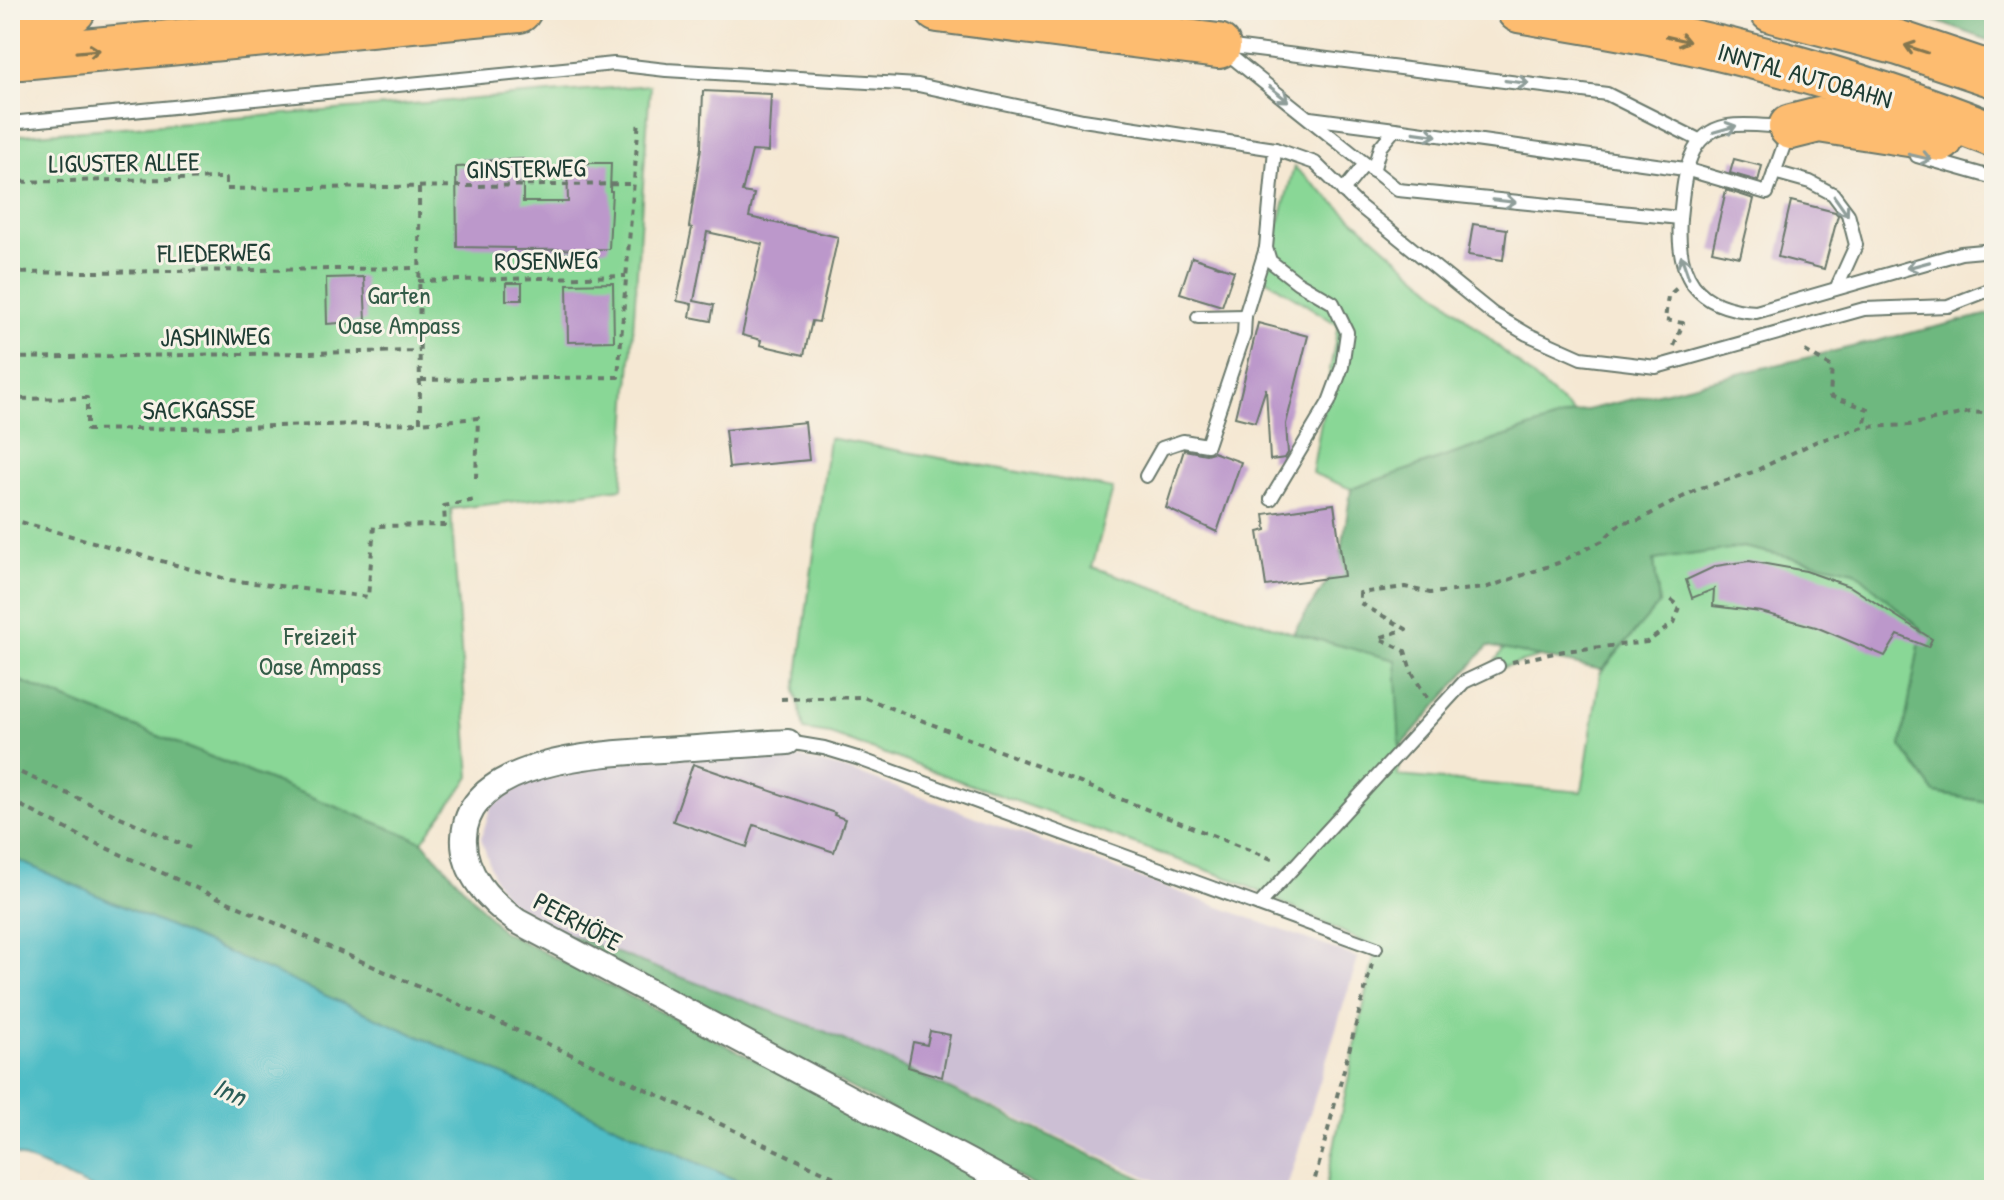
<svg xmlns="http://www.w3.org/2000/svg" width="2004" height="1200" font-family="'Patrick Hand',sans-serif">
	<rect width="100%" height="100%" fill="#f7f3e8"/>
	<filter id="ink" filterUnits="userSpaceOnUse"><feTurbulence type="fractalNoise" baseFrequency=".0125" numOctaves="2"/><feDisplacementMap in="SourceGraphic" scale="16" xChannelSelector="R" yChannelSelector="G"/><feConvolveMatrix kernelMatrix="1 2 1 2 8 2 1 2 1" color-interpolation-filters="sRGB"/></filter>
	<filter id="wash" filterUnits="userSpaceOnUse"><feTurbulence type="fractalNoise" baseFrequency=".006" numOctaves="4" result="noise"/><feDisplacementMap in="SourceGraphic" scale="32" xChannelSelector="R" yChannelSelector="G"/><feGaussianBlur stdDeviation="1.8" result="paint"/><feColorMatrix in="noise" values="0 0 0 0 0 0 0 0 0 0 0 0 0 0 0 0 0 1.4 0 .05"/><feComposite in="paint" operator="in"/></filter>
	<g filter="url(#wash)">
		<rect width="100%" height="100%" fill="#f5e8d3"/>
		<path fill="#ccbfd4" d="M 766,749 L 854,772 L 1358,958 L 1286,1190 L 1176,1190 L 826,1032 L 551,927 L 507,900 L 494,878 L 481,838 L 491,807 L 523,785 L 631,758 Z"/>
		<g fill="#89d796" stroke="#548a65" stroke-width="2">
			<path d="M 650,85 L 622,488 L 451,509 L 470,777 L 422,841 L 10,677 L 10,136 Z"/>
			<path d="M 1294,167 L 1574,413 L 1351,489 L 1312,473 L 1338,325 L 1264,278 Z"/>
			<path d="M 829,438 L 1113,489 L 1092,567 L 1293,633 L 1396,660 L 1400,748 L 1398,776 L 1582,792 L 1600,674 L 1637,629 L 1487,672 L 1542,597 L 1605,531 L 1819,528 L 1649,555 L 1659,604 L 1654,560 L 1743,547 L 1856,571 L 1922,630 L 1901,746 L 1935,793 L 1994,803 L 1994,1190 L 1325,1190 L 1376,948 L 1237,881 L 830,734 L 804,730 L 796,691 Z"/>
		</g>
		<g fill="#6eb87f" stroke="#467a5a" stroke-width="2">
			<path d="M 1904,10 L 1994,10 L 1994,42 Z"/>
			<path d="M 1994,313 L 1994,803 L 1935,793 L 1901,746 L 1922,630 L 1855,571 L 1743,547 L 1654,560 L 1659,604 L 1602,670 L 1488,646 L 1400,748 L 1395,660 L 1293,633 L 1340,562 L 1351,489 L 1574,413 Z"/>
			<path d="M 10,677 L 422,841 L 502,931 L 842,1104 L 997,1190 L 758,1190 L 404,1030 L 10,857 Z"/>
			<path d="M 551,928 L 826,1032 L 1167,1190 L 1042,1190 Z"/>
		</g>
		<path fill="#4fbdc6" stroke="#377d7d" stroke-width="2" d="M 10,857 L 404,1030 L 758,1190 L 97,1190 L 10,1152 Z"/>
		<g id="blocks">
			<g fill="#bc98cb">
				<path d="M 703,91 L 771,94 L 768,152 L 752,151 L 742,192 L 754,194 L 749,217 L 838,237 L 819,322 L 812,321 L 804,355 L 760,345 L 761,340 L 742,335 L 762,244 L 707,232 L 694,301 L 714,305 L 711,321 L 690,317 L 692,304 L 677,301 L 692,228 L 689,227 L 701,148 Z"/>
				<path d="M 523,159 L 523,202 L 568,202 L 567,163 L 611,163 L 610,191 L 612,191 L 609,249 L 514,250 L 514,248 L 457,247 L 456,167 L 482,166 L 482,161 Z"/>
				<path d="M 1734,159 L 1762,166 L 1758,181 L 1730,173 Z"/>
				<path d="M 1726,190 L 1754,199 L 1740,257 L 1712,251 Z"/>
				<path d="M 1791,201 L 1835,212 L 1838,215 L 1824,269 L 1778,257 Z"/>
				<path d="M 1473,224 L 1507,229 L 1503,260 L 1468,255 Z"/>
				<path d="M 1192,257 L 1234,271 L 1222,306 L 1180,293 Z"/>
				<path d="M 364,277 L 366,321 L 327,324 L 326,278 Z"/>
				<rect x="506" y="283" width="16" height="17"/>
				<path d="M 613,283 L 614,341 L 568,342 L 567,284 Z"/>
				<path d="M 1258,323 L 1308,336 L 1286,424 L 1288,453 L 1285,458 L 1270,460 L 1266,388 L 1255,422 L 1235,417 Z"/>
				<path d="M 805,422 L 809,460 L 729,468 L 725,430 Z"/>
				<path d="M 1184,450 L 1206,454 L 1213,452 L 1241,462 L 1217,532 L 1166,508 Z"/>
				<path d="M 1334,504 L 1344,576 L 1266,586 L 1258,532 L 1266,530 L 1264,514 Z"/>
				<path d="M 1749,561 L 1806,571 L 1851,587 L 1932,639 L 1928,647 L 1898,635 L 1885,656 L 1816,627 L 1761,612 L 1713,606 L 1714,589 L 1692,598 L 1686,580 L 1716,566 Z"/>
				<path d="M 693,764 L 835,813 L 834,815 L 845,819 L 834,852 L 754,825 L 747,847 L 673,821 Z"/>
				<path d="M 930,1031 L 950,1035 L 942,1077 L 908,1067 L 913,1042 L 927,1045 Z"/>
			</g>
		</g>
	</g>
	<g filter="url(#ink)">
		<use href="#blocks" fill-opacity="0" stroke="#6a796c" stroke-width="2"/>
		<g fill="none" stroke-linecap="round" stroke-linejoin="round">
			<defs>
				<g id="lane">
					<path d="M 1966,10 L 1994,14"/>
					<path d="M 1225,46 L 1607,94 L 1699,140"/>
					<path d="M 1223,50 L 1398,190 L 1680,218 C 1684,184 1684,134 1727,126 C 1745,123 1765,126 1783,127"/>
					<path d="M 1310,118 L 1395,129"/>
					<path d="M 10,123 L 614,64 L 666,70 L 918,85 L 1083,120 L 1275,149 L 1315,163 L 1357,204 L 1493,314 L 1527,334 L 1581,358 L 1656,367 L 1864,309 L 1948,306 L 1994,288"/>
					<path d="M 1917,156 L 1994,178"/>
					<path d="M 1373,171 L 1380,147 L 1395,129 L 1685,169 L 1767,193 L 1788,134"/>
					<path d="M 1774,172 L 1810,182 L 1833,194 L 1848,214 L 1856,245 L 1837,287"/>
					<path d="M 1343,191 L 1365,164"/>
					<path d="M 1680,218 C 1676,276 1695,308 1756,312 L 1961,253 L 1994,250"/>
					<path d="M 1198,317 L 1245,316"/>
					<path d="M 1146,476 L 1162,448 L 1183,441 L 1207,445 L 1244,335 L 1245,316 L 1266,248"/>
					<path d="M 1271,499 L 1329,402 L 1342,367 L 1347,332 L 1333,303 L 1297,282 L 1270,261 L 1266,248 L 1275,149"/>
					<path d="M 788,742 L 824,748 L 857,758 L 1376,948"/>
					<path d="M 1259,905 L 1464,682 L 1498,666"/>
				</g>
				<path id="street" d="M 788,742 C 751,744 714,747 678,749 C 619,753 468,754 464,837 C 462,873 490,902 517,921 L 1022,1190"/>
				<g id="highway">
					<path d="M 938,10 L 1218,46"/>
					<path d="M 1519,10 C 1570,19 1623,27 1674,38 C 1782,61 1891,94 1994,135"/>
					<path d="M 1772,10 L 1899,43 L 1994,75"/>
					<path d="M 10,16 L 73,10"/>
					<path d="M 10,58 L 519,10"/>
					<path d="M 1791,127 L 1819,120 L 1941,139"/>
				</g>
			</defs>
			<use href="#lane" stroke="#6a796c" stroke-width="16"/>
			<use href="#street" stroke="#6a796c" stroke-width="28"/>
			<use href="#highway" stroke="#6a796c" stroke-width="48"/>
			<g stroke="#6a796c" stroke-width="4" stroke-dasharray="6 6" stroke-linecap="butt">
				<path d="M 10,182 L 226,178 L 226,189 L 633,184"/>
				<path d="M 419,188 L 420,423 L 478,418 L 476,478"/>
				<path d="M 10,273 L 418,268"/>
				<path d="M 418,281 L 626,276"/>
				<path d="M 1674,346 L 1683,323 L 1665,320 L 1668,296 L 1677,288"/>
				<path d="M 1805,351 L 1832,367 L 1830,396 L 1868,409 L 1864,427"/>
				<path d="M 10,358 L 420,351"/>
				<path d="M 421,380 L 618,377 L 639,119"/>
				<path d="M 10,399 L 87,398 L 87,430 L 420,423"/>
				<path d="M 10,519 L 230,580 L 368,597 L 374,526 L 445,525 L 444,506 L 475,500"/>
				<path d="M 1512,662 L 1564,651 L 1647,642 L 1674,623 L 1680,607 L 1667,596"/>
				<path d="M 1427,698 L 1411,671 L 1405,651 L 1379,638 L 1406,629 L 1360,603 L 1360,593 L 1405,587 L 1430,593 L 1485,588 L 1558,563 L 1602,541 L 1622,522 L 1639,520 L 1698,489 L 1753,472 L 1815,442 L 1864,427 L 1909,425 L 1970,412 L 1994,414"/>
				<path d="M 781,699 L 863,697 L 1277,861"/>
				<path d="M 10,768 L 190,848"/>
				<path d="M 10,800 L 86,839 L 568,1053 L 862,1190"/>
				<path d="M 1312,1190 L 1372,964"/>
			</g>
			<use href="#lane" stroke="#fff" stroke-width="12"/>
			<use href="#street" stroke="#fff" stroke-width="24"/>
			<use href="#highway" stroke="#fdbc70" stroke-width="44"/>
		</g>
		<defs><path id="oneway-shaft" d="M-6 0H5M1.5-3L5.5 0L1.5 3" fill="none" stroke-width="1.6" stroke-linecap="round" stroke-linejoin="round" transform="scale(2)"/></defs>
		<g stroke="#83764f">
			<use href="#oneway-shaft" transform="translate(1678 39) rotate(13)"/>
			<use href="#oneway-shaft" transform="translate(1916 49) rotate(-162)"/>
			<use href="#oneway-shaft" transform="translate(88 51) rotate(-5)"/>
		</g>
		<g stroke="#8f9e9a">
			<use href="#oneway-shaft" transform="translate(1517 82) rotate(7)"/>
			<use href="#oneway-shaft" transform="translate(1279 94) rotate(39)"/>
			<use href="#oneway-shaft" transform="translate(1725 129) rotate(-16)"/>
			<use href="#oneway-shaft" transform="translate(1425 134) rotate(8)"/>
			<use href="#oneway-shaft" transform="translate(1920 157) rotate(13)"/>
			<use href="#oneway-shaft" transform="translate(1504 201) rotate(6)"/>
			<use href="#oneway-shaft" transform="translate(1841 206) rotate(55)"/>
			<use href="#oneway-shaft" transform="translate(1918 265) rotate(165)"/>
			<use href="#oneway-shaft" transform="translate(1685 267) rotate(-109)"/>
		</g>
	</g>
	<g text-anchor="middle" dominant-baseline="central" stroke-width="6" stroke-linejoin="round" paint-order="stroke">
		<g font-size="26" fill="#1f3d34" stroke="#f7f3e8">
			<text transform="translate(1805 75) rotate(16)">INNTAL AUTOBAHN</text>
			<text transform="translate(124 162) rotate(-1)">LIGUSTER ALLEE</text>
			<text transform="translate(526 168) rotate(-1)">GINSTERWEG</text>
			<text transform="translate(214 252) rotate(-1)">FLIEDERWEG</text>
			<text transform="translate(546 260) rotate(-1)">ROSENWEG</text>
			<text transform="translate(215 336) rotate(-1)">JASMINWEG</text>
			<text transform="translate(199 409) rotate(-1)">SACKGASSE</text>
			<text transform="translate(578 921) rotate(28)">PEERHÖFE</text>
		</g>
		<g font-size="26" fill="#345c48" stroke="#f7f3e8">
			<text x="399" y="294">Garten<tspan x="399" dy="30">Oase Ampass</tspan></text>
			<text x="320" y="635">Freizeit<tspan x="320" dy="30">Oase Ampass</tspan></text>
		</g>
		<g font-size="28" font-style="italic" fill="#2b5d58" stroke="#f7f3e8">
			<text transform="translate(230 1091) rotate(24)">Inn</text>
		</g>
	</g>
	<rect width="2004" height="1200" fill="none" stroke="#f7f3e8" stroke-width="40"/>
</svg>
